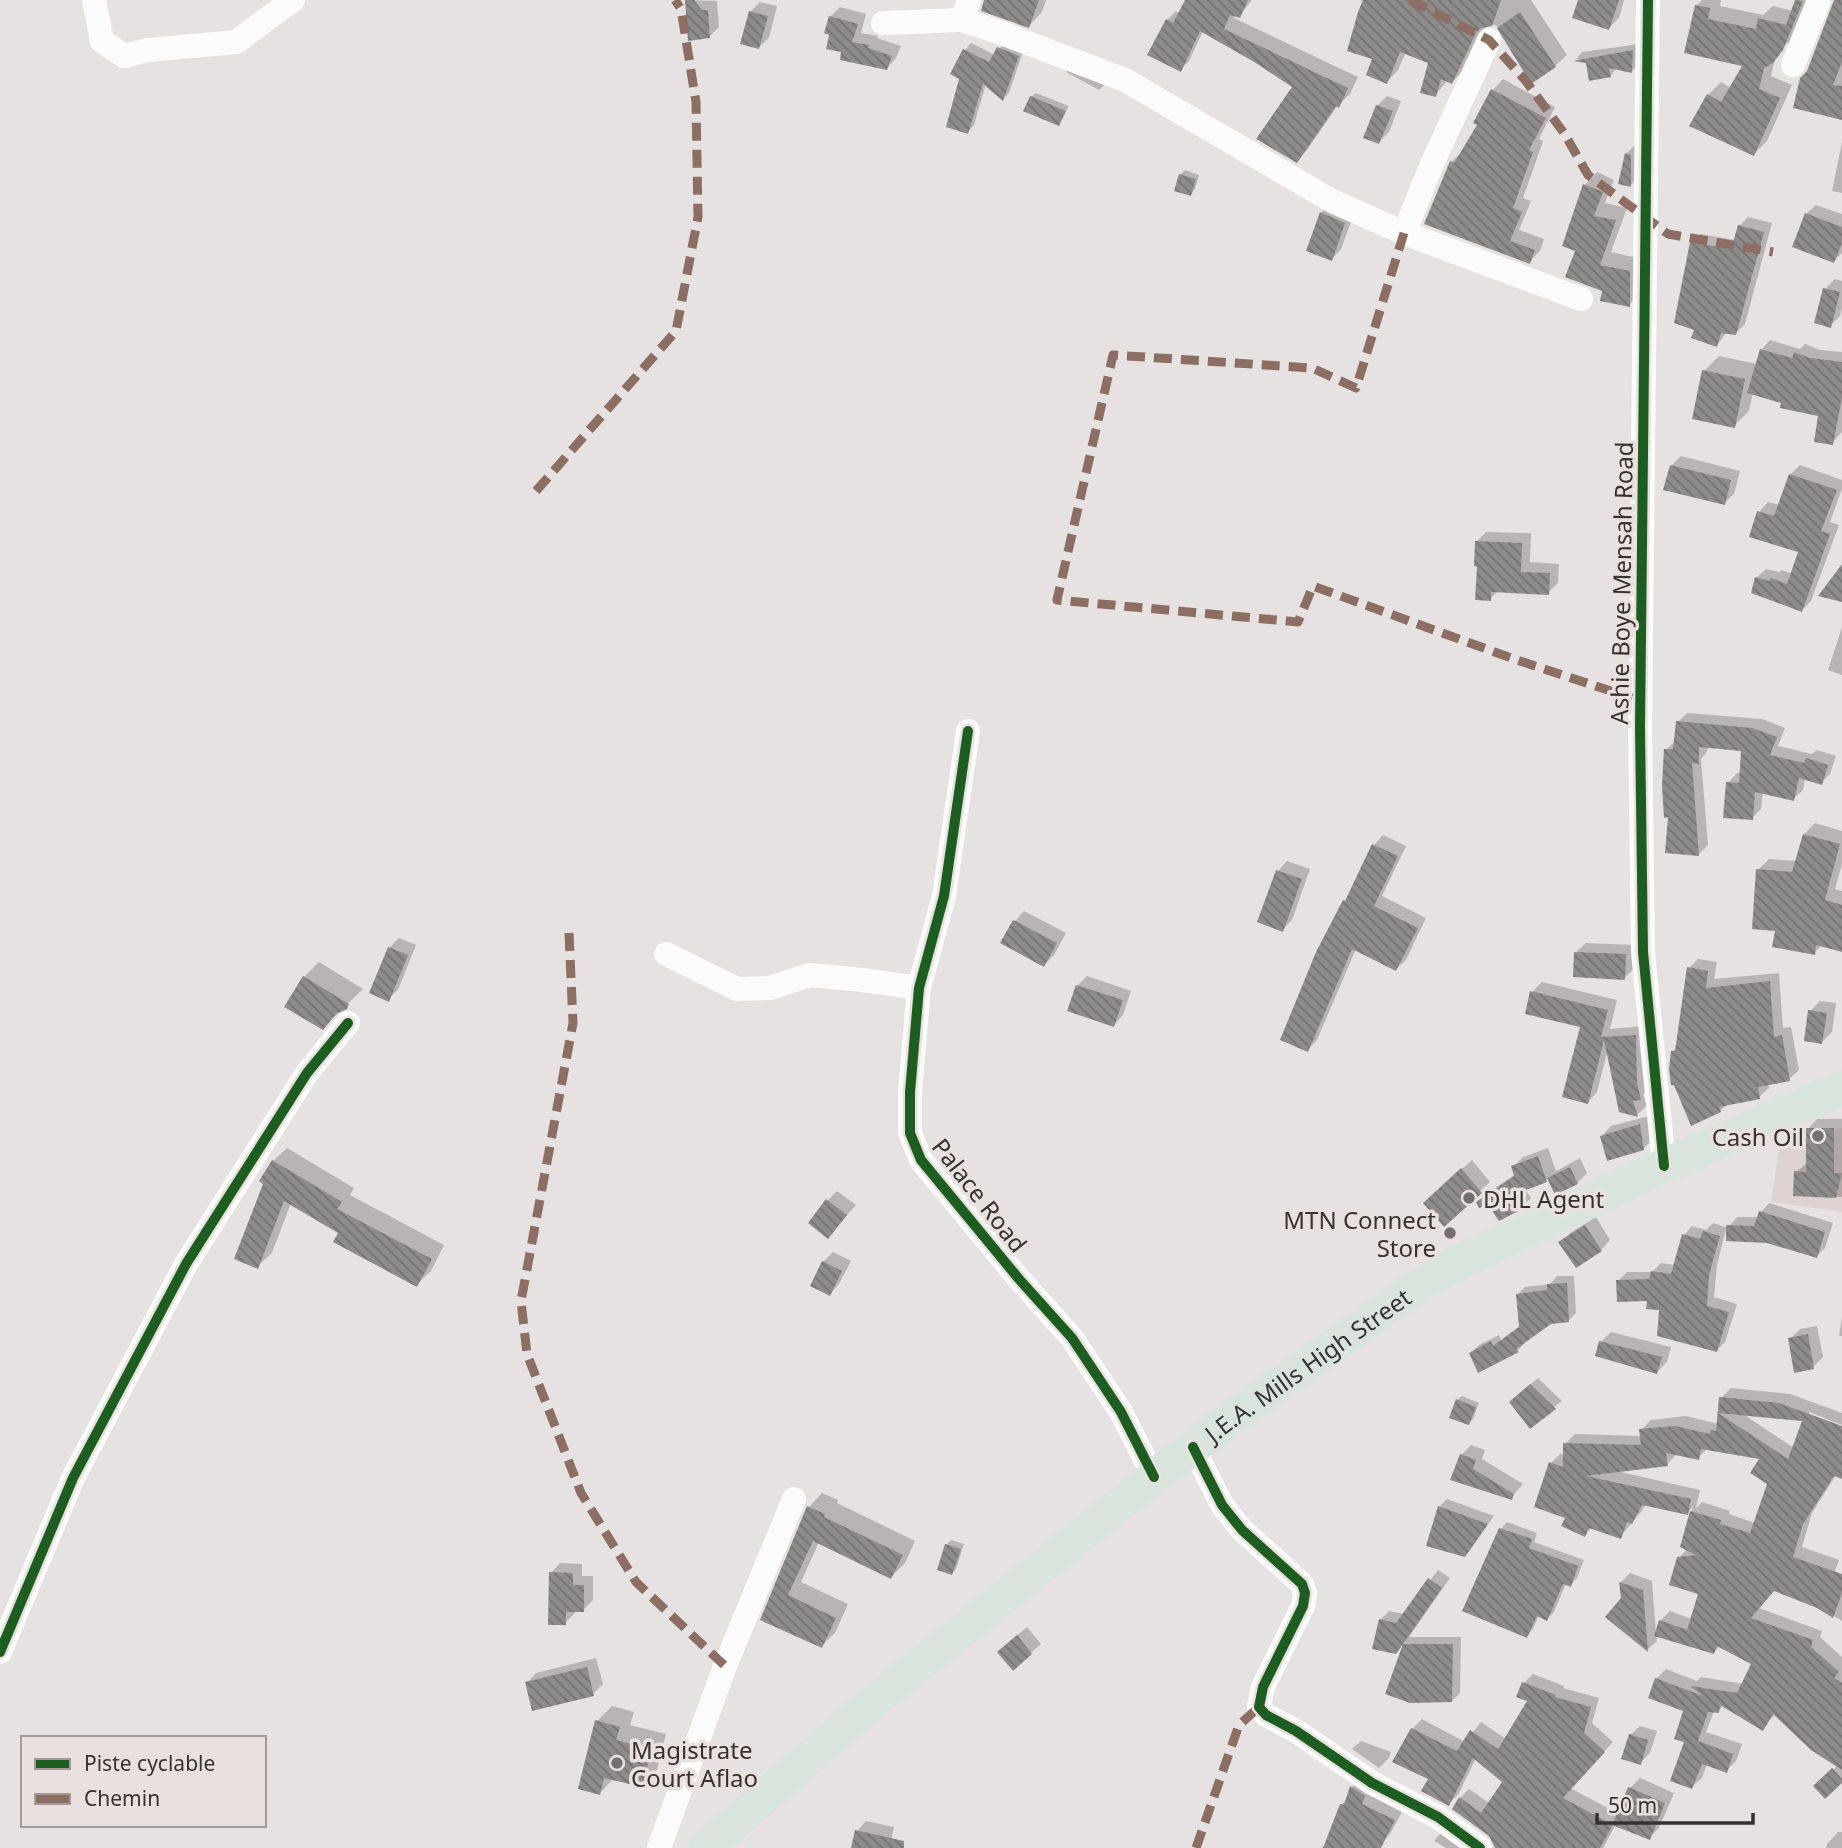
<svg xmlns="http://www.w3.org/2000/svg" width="1842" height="1848" font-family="'Noto Sans',sans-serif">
	<defs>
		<pattern id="building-back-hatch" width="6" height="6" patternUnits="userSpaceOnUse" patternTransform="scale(1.75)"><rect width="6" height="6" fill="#8e8b8b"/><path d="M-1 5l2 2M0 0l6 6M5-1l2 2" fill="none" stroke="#757272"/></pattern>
	</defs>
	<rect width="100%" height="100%" fill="#e7e2e2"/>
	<path fill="#ded3d0" d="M 1842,1128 L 1842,1212 L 1771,1202 L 1780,1144 Z"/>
	<g fill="#0003" fill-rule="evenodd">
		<path d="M 686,0 L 717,1 L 719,27 L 709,37 Z"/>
		<path d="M 985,0 L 1046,0 L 1042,12 L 1029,26 Z"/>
		<path d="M 1220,0 L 1252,0 L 1239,16 L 1235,15 L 1234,18 L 1358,77 L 1350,94 L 1338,105 L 1307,150 L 1296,161 L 1295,87 L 1257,62 L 1203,31 L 1189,61 L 1180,70 L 1167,20 L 1176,11 L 1180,14 Z"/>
		<path d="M 1360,0 L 1531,0 L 1567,55 L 1555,66 L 1495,25 L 1487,24 L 1464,70 L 1452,82 L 1448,80 L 1435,95 L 1430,62 L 1406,52 L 1398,70 L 1387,82 L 1375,57 L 1364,2 Z"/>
		<path d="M 1580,0 L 1624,0 L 1619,18 L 1609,28 Z"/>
		<path d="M 1702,0 L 1721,0 L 1720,6 L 1763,15 L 1773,6 L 1793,11 L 1797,0 L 1810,0 L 1789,44 L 1787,42 L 1775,58 L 1771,76 L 1792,85 L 1767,141 L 1754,154 L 1708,95 L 1721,82 L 1731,88 L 1745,65 L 1696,6 Z"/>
		<path d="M 1835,0 L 1842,0 L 1842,118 L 1808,71 Z"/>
		<path d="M 760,2 L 777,6 L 769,38 L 759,47 L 750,12 Z"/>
		<path d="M 840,7 L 866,14 L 861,33 L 878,36 L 877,38 L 901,46 L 896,58 L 887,68 L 831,33 L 830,17 Z"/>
		<path d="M 1005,42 L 1024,49 L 1009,93 L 1003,99 L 986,84 L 974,125 L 968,132 L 961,78 L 953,73 L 965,50 L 971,43 L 995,55 Z"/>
		<path d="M 1639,44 L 1639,64 L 1632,71 L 1617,68 L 1610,76 L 1588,62 L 1576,59 L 1582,52 Z"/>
		<path d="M 1074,64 L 1109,80 L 1099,90 L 1066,72 Z"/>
		<path d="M 1503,79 L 1555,107 L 1539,139 L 1543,141 L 1523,198 L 1531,201 L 1519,230 L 1544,239 L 1540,251 L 1529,262 L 1426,223 L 1451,162 L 1462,152 L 1479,124 L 1476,122 L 1493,90 Z"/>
		<path d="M 1036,93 L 1069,106 L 1059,124 L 1031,97 Z"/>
		<path d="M 1387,96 L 1401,101 L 1389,132 L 1379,142 L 1377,106 Z"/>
		<path d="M 1842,142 L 1842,193 L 1832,191 Z"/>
		<path d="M 1636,144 L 1640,175 L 1631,185 L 1626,154 Z"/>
		<path d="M 1185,170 L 1199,175 L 1195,189 L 1191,194 L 1180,175 Z"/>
		<path d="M 1597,172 L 1614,180 L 1605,203 L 1627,208 L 1611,252 L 1642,259 L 1641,293 L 1629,305 L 1604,290 L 1577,250 L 1564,245 L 1585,185 Z"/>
		<path d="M 1332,203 L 1354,213 L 1341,249 L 1332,259 L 1309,250 L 1322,212 Z"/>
		<path d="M 1816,205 L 1842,214 L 1842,253 L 1834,261 L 1806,214 Z"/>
		<path d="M 1748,217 L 1772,223 L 1745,324 L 1736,333 L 1727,332 L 1717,345 L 1696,328 L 1691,243 L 1700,234 L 1735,240 L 1739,226 Z"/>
		<path d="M 1835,279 L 1842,281 L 1842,308 L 1840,316 L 1830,326 L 1825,289 Z"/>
		<path d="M 1770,340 L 1800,349 L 1805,344 L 1820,350 L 1842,352 L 1842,432 L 1832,443 L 1820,415 L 1753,393 L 1749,411 L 1734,426 L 1704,371 L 1719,356 L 1757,364 L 1761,350 Z"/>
		<path d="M 1681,456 L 1740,471 L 1734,494 L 1724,503 L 1671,466 Z"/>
		<path d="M 1800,465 L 1842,480 L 1842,489 L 1830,522 L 1839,525 L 1811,601 L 1802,610 L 1756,578 L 1766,569 L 1779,572 L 1782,570 L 1793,574 L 1801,551 L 1759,512 L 1768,502 L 1780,505 L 1790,475 Z"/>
		<path d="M 1486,532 L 1531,533 L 1530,562 L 1559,564 L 1558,583 L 1548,593 L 1498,591 L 1490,599 L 1479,565 L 1476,542 Z"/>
		<path d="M 1842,627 L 1842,675 L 1828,670 Z"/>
		<path d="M 1687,713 L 1762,719 L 1785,728 L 1778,746 L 1812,754 L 1817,750 L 1836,756 L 1830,774 L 1821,783 L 1805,779 L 1803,790 L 1793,799 L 1763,792 L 1761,809 L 1752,818 L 1728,783 L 1737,773 L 1741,773 L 1743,749 L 1708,746 L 1707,752 L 1701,759 L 1708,845 L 1699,854 L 1670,816 L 1666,750 L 1676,740 L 1678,722 Z"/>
		<path d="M 1815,823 L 1842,831 L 1842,864 L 1835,889 L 1842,891 L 1842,950 L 1822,945 L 1814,953 L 1777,929 L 1758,870 L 1769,859 L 1796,861 L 1804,834 Z"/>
		<path d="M 1383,835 L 1406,846 L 1382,896 L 1426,918 L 1406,960 L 1396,969 L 1356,949 L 1317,1040 L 1307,1050 L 1344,901 L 1350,896 L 1374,845 Z"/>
		<path d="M 1287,861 L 1310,869 L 1292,920 L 1282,930 L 1278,871 Z"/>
		<path d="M 1024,911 L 1066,933 L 1054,955 L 1044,965 L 1003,942 L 1015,921 Z"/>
		<path d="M 399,938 L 416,945 L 398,990 L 388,999 L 389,948 Z"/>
		<path d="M 1586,943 L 1635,945 L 1634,969 L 1624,978 L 1576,952 Z"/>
		<path d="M 1698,959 L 1717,962 L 1714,979 L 1779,973 L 1783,1028 L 1791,1027 L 1799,1070 L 1789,1079 L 1768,1084 L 1769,1088 L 1759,1097 L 1728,1104 L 1720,1111 L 1672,1052 L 1677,1047 L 1689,968 Z"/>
		<path d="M 319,962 L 363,989 L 323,1028 L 304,977 Z"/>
		<path d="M 1087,976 L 1131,991 L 1123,1015 L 1114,1025 L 1077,986 Z"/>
		<path d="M 1542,982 L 1617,1000 L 1610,1029 L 1645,1026 L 1650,1088 L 1643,1095 L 1647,1105 L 1637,1115 L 1608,1049 L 1597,1092 L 1588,1102 L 1582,1026 L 1532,992 Z"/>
		<path d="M 1820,1001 L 1836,1003 L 1832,1032 L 1822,1042 L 1810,1011 Z"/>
		<path d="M 1649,1116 L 1653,1139 L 1643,1149 L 1602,1136 L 1611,1126 Z"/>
		<path d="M 1817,1119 L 1842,1119 L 1842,1197 L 1795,1195 L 1796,1172 L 1808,1162 L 1808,1129 Z"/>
		<path d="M 287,1148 L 354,1188 L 350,1195 L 444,1245 L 431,1271 L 417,1284 L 340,1232 L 291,1203 L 272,1253 L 258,1266 L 273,1161 Z"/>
		<path d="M 1548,1148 L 1556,1171 L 1580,1158 L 1587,1173 L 1577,1183 L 1549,1178 L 1525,1189 L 1531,1198 L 1521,1208 L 1500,1219 L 1488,1202 L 1478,1203 L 1488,1193 L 1516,1174 L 1513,1167 L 1523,1157 Z"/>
		<path d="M 1472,1160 L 1490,1182 L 1444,1224 L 1435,1193 Z"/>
		<path d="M 837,1191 L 856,1205 L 828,1237 L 827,1201 Z"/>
		<path d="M 1769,1203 L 1833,1223 L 1825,1248 L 1817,1256 L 1726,1229 L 1717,1265 L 1714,1297 L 1737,1304 L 1725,1342 L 1716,1351 L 1649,1299 L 1618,1281 L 1627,1272 L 1652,1272 L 1661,1263 L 1675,1265 L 1684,1235 L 1692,1226 L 1706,1230 L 1713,1223 L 1728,1228 L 1737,1217 L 1759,1217 L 1761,1212 Z"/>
		<path d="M 1596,1217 L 1610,1240 L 1601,1250 L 1561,1243 L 1570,1233 Z"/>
		<path d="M 833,1252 L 851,1261 L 839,1284 L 830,1294 L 823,1262 Z"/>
		<path d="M 1557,1276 L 1574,1276 L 1576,1313 L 1568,1321 L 1550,1322 L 1524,1341 L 1525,1343 L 1517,1351 L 1471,1353 L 1479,1345 L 1499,1335 L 1501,1340 L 1521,1325 L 1518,1294 L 1525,1287 L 1550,1284 Z"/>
		<path d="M 1842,1317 L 1842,1336 L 1839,1336 Z"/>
		<path d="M 1817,1326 L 1823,1357 L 1813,1367 L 1790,1339 L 1800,1329 Z"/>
		<path d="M 1611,1332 L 1671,1347 L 1667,1362 L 1657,1372 L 1601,1342 Z"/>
		<path d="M 1538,1378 L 1562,1401 L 1530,1426 L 1518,1395 Z"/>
		<path d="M 1731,1388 L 1790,1394 L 1842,1413 L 1842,1425 L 1809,1412 L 1809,1416 L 1842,1428 L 1842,1477 L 1836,1475 L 1812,1513 L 1802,1547 L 1839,1560 L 1832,1579 L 1842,1583 L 1842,1621 L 1817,1606 L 1775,1589 L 1759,1608 L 1822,1631 L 1820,1637 L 1842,1657 L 1842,1761 L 1838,1766 L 1842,1770 L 1842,1781 L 1815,1786 L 1838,1765 L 1775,1714 L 1762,1729 L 1724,1705 L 1718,1711 L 1714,1711 L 1706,1732 L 1742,1744 L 1736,1761 L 1726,1771 L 1707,1764 L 1702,1778 L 1692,1787 L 1685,1710 L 1656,1679 L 1666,1669 L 1697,1681 L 1701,1677 L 1744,1684 L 1753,1663 L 1720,1646 L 1714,1652 L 1656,1635 L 1657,1641 L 1648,1649 L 1608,1617 L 1623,1599 L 1621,1582 L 1630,1573 L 1652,1581 L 1656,1634 L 1660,1621 L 1670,1611 L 1692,1619 L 1700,1593 L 1679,1558 L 1687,1549 L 1682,1546 L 1693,1506 L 1687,1513 L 1646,1504 L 1641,1512 L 1620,1537 L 1592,1527 L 1585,1535 L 1568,1516 L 1551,1463 L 1560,1454 L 1565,1455 L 1565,1444 L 1575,1434 L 1641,1436 L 1641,1430 L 1651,1420 L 1686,1416 L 1718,1424 L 1721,1398 ZM 1743,1414 L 1805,1419 L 1794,1448 ZM 1707,1449 L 1762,1458 L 1769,1483 L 1755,1523 L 1729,1514 L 1730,1511 L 1702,1502 L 1696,1508 L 1700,1490 L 1616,1471 L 1667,1464 L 1678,1453 L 1698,1458 Z"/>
		<path d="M 1462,1396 L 1479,1403 L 1473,1419 L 1469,1423 L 1457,1400 Z"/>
		<path d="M 1471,1445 L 1485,1450 L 1482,1459 L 1523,1484 L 1511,1498 L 1452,1479 L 1461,1455 Z"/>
		<path d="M 822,1493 L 838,1500 L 837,1503 L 915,1541 L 905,1563 L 891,1577 L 819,1542 L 801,1582 L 848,1604 L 835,1633 L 821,1646 L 762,1619 L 809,1507 Z"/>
		<path d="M 1447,1499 L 1494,1516 L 1472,1547 L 1439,1507 Z"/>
		<path d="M 1507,1522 L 1537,1533 L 1534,1542 L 1584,1560 L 1577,1578 L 1570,1585 L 1566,1583 L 1554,1612 L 1547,1619 L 1539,1615 L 1533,1629 L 1526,1636 L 1501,1529 Z"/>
		<path d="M 951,1540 L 964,1544 L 956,1569 L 952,1573 L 939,1569 L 947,1544 Z"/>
		<path d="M 560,1563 L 582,1564 L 582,1576 L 593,1576 L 593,1600 L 583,1610 L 575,1610 L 575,1613 L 565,1623 L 551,1573 Z"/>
		<path d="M 1438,1570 L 1450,1578 L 1409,1637 L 1461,1637 L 1460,1693 L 1452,1701 L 1387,1693 L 1405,1642 L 1395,1652 L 1380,1620 L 1389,1611 L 1404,1614 Z"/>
		<path d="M 1027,1627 L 1041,1644 L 1031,1653 L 1009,1642 Z"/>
		<path d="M 596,1658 L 603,1684 L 593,1694 L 527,1683 L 536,1673 Z"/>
		<path d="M 1533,1674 L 1564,1686 L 1563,1688 L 1599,1698 L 1592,1723 L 1613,1742 L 1570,1788 L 1619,1814 L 1630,1788 L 1640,1778 L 1674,1793 L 1659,1828 L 1649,1838 L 1616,1824 L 1603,1848 L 1496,1848 L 1495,1841 L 1460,1798 L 1469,1789 L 1489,1803 L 1505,1781 L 1476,1758 L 1458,1795 L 1448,1804 L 1431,1778 L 1394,1761 L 1412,1729 L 1422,1719 L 1465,1742 L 1481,1722 L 1506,1739 L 1530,1701 L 1524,1683 Z"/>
		<path d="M 612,1706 L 634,1712 L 630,1725 L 666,1734 L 657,1770 L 642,1785 L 614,1778 L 600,1793 L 597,1721 Z"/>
		<path d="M 1640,1726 L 1657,1731 L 1650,1753 L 1640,1763 L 1630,1735 Z"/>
		<path d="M 1361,1741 L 1391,1752 L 1389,1758 L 1379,1768 L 1352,1749 Z"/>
		<path d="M 1360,1779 L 1402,1812 L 1390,1834 L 1382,1842 L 1346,1848 L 1322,1848 L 1329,1839 L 1341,1805 L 1348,1798 L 1352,1787 Z"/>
		<path d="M 866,1821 L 894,1827 L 891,1841 L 884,1848 L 866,1848 L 857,1831 Z"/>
		<path d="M 1447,1826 L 1477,1848 L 1446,1848 L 1434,1841 Z"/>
		<path d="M 1838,1832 L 1842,1832 L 1842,1848 L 1826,1848 L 1827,1844 Z"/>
	</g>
	<g fill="url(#building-back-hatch)" fill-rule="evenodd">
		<path d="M 685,0 L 694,0 L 702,10 L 708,10 L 710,38 L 688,41 Z"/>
		<path d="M 984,0 L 1039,0 L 1029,28 L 981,11 Z"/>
		<path d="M 1185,0 L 1248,0 L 1240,18 L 1230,15 L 1224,29 L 1348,88 L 1339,108 L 1336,106 L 1297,163 L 1256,139 L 1292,87 L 1256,63 L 1200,31 L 1181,72 L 1147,55 L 1166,19 L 1173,23 Z"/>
		<path d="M 1363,0 L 1501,0 L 1492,26 L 1481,28 L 1476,33 L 1452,84 L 1441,79 L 1436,97 L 1420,93 L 1428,63 L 1400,52 L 1387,84 L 1366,75 L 1372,59 L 1347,51 L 1358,12 Z"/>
		<path d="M 1578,0 L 1619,0 L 1609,30 L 1572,18 Z"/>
		<path d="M 1795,0 L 1803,1 L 1783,50 L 1773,63 L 1764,68 L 1759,89 L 1780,98 L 1754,156 L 1689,126 L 1707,94 L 1721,102 L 1742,66 L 1684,53 L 1695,5 L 1710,8 L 1708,19 L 1756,29 L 1758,18 L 1786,25 Z"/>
		<path d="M 1834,0 L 1842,0 L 1842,62 L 1833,85 L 1842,86 L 1842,120 L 1793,108 L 1800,78 L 1807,71 Z"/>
		<path d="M 749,11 L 768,16 L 759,49 L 740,44 Z"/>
		<path d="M 1520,12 L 1556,67 L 1531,84 L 1497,28 Z"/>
		<path d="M 829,16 L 858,24 L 852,42 L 869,45 L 868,48 L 892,56 L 887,70 L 840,60 L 841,52 L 826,49 L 829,35 L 824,33 Z"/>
		<path d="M 997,47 L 1019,56 L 1003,101 L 983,84 L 968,134 L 946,127 L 959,79 L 950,74 L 963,49 L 989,62 Z"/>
		<path d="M 1633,50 L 1632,73 L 1609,68 L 1611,77 L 1589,81 L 1586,63 L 1573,61 Z"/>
		<path d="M 1491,89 L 1546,118 L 1529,150 L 1533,152 L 1513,208 L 1522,212 L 1510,241 L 1535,250 L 1530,264 L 1424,224 L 1450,161 L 1454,163 L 1477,125 L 1473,123 Z"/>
		<path d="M 1030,96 L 1066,111 L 1059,126 L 1023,111 Z"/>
		<path d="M 1376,105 L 1393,111 L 1379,144 L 1363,138 Z"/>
		<path d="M 1625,153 L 1631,155 L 1631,187 L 1618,184 Z"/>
		<path d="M 1179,174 L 1196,179 L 1191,196 L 1174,191 Z"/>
		<path d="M 1583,184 L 1603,192 L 1594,216 L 1616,220 L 1600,265 L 1630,271 L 1630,307 L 1600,301 L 1602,291 L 1565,277 L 1575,251 L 1562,246 Z"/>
		<path d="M 1320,212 L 1345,223 L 1332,261 L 1306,251 Z"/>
		<path d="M 1805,213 L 1842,227 L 1842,243 L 1834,263 L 1792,247 Z"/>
		<path d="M 1738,225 L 1764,232 L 1736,335 L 1721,333 L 1717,347 L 1691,338 L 1694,330 L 1674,323 L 1690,242 L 1731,249 Z"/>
		<path d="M 1823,288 L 1840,292 L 1831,328 L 1814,323 Z"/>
		<path d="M 1760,349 L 1792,358 L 1794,352 L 1810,358 L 1842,362 L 1842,397 L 1833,445 L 1814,442 L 1818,416 L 1780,408 L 1781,403 L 1747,393 Z"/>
		<path d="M 1702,370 L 1745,379 L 1735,428 L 1692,419 Z"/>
		<path d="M 1670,465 L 1731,480 L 1725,505 L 1663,490 Z"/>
		<path d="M 1789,474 L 1837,490 L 1821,531 L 1830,534 L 1802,612 L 1751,593 L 1755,577 L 1769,581 L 1771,578 L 1787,584 L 1798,552 L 1749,537 L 1757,511 L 1774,516 Z"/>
		<path d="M 1475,541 L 1522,543 L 1521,572 L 1550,573 L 1549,595 L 1491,592 L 1491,601 L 1475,600 L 1477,567 L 1474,566 Z"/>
		<path d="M 1842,564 L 1842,602 L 1818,596 Z"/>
		<path d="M 1676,721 L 1752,728 L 1777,737 L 1770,755 L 1804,763 L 1806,758 L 1828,765 L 1822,785 L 1799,778 L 1794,801 L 1755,792 L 1753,820 L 1723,818 L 1726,782 L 1739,783 L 1741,751 L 1699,747 L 1699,764 L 1692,763 L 1699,856 L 1665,853 L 1668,817 L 1664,818 L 1662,785 L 1664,749 L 1673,749 Z"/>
		<path d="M 1803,834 L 1840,844 L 1825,900 L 1842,905 L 1842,952 L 1816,945 L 1815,955 L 1772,947 L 1775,931 L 1752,929 L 1756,869 L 1792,872 Z"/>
		<path d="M 1372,844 L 1398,856 L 1374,906 L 1418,928 L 1396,971 L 1352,949 L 1308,1052 L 1280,1040 L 1316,952 L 1343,900 L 1345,901 Z"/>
		<path d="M 1276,870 L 1302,879 L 1283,932 L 1257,922 Z"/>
		<path d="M 1013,920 L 1057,943 L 1044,967 L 1000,943 Z"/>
		<path d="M 388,947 L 408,955 L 389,1002 L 369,993 Z"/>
		<path d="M 1574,952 L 1626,954 L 1625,980 L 1573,977 Z"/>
		<path d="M 1687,967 L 1708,971 L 1706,988 L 1770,981 L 1774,1037 L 1782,1035 L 1790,1081 L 1758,1087 L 1760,1099 L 1719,1107 L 1721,1112 L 1691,1126 L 1674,1085 L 1671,1085 L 1669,1069 L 1671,1051 L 1675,1051 Z"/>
		<path d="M 303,976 L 349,1004 L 347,1009 L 336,1014 L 323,1030 L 284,1007 Z"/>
		<path d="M 1076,985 L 1123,1000 L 1114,1027 L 1067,1011 Z"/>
		<path d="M 1530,991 L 1608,1010 L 1601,1037 L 1636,1035 L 1637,1083 L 1641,1100 L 1633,1101 L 1638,1117 L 1619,1112 L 1604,1040 L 1588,1104 L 1562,1097 L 1580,1027 L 1525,1014 Z"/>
		<path d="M 1808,1010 L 1827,1013 L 1822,1044 L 1804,1041 Z"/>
		<path d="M 1640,1124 L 1644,1150 L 1607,1161 L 1600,1136 Z"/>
		<path d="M 1806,1128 L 1834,1128 L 1834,1173 L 1842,1173 L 1836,1198 L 1793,1196 L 1794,1171 L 1806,1172 Z"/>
		<path d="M 1538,1156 L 1547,1182 L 1513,1195 L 1522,1209 L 1499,1221 L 1488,1205 L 1479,1208 L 1476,1202 L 1514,1176 L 1511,1166 Z"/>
		<path d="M 272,1160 L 342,1202 L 337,1209 L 432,1259 L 417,1287 L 333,1242 L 338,1233 L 284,1201 L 258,1269 L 234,1259 L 263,1184 L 259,1181 Z"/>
		<path d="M 1570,1167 L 1578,1184 L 1555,1195 L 1547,1178 Z"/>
		<path d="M 1461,1168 L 1482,1193 L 1444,1227 L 1423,1203 Z"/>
		<path d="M 826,1199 L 847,1215 L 828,1239 L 808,1223 Z"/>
		<path d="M 1759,1211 L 1825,1232 L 1817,1258 L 1767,1243 L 1726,1241 L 1726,1225 L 1754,1226 Z"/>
		<path d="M 1585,1225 L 1602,1251 L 1576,1268 L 1558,1242 Z"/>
		<path d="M 1703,1231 L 1720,1236 L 1709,1275 L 1707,1306 L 1729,1312 L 1717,1352 L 1657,1336 L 1659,1310 L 1646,1309 L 1647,1301 L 1617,1302 L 1616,1280 L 1649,1279 L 1651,1271 L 1671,1274 L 1682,1234 L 1700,1239 Z"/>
		<path d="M 822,1261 L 842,1271 L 830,1296 L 810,1286 Z"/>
		<path d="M 1567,1283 L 1569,1322 L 1551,1324 L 1516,1349 L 1519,1352 L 1478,1373 L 1469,1353 L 1491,1341 L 1493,1346 L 1519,1327 L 1516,1294 L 1547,1290 L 1547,1284 Z"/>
		<path d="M 1808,1334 L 1814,1369 L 1794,1373 L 1788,1338 Z"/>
		<path d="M 1599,1341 L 1662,1357 L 1657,1374 L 1595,1356 Z"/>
		<path d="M 1530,1384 L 1556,1409 L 1530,1429 L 1509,1402 Z"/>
		<path d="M 1719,1397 L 1779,1403 L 1842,1426 L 1842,1479 L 1834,1476 L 1803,1524 L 1793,1557 L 1842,1574 L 1842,1593 L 1833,1618 L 1817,1608 L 1774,1591 L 1751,1618 L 1813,1640 L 1811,1647 L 1839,1672 L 1834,1678 L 1842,1683 L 1842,1770 L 1811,1750 L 1773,1714 L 1763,1731 L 1720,1705 L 1719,1713 L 1708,1712 L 1698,1741 L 1733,1754 L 1727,1773 L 1702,1764 L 1692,1789 L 1670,1781 L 1684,1742 L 1674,1739 L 1683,1711 L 1648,1698 L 1655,1678 L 1703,1696 L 1690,1686 L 1737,1693 L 1751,1664 L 1717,1646 L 1714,1654 L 1654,1636 L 1659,1620 L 1687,1630 L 1698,1594 L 1669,1585 L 1677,1557 L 1696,1555 L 1680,1547 L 1690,1511 L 1721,1520 L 1720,1524 L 1750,1533 L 1767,1484 L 1750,1473 L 1759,1459 L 1701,1449 L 1699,1460 L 1666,1453 L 1668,1466 L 1586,1476 L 1691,1499 L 1688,1515 L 1642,1505 L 1632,1524 L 1627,1522 L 1621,1539 L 1589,1528 L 1585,1537 L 1561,1526 L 1565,1518 L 1534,1507 L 1549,1462 L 1563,1467 L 1563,1443 L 1641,1445 L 1639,1429 L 1675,1426 L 1710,1434 L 1710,1430 L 1716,1431 ZM 1718,1413 L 1802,1421 L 1788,1459 Z"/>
		<path d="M 1456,1399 L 1476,1407 L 1469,1425 L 1449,1418 Z"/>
		<path d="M 1460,1454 L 1476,1460 L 1473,1469 L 1514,1494 L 1512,1500 L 1450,1480 Z"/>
		<path d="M 807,1506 L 825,1514 L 824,1517 L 903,1555 L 891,1579 L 813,1541 L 788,1595 L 836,1618 L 822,1648 L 760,1620 Z"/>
		<path d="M 1438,1506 L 1488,1524 L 1465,1557 L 1426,1546 Z"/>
		<path d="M 1499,1528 L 1532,1539 L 1529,1548 L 1578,1566 L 1571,1587 L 1563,1584 L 1547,1621 L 1537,1616 L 1527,1638 L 1462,1611 Z"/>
		<path d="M 945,1544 L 961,1549 L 952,1575 L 937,1570 Z"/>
		<path d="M 549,1572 L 573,1573 L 573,1585 L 584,1585 L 584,1612 L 566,1612 L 566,1625 L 548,1625 Z"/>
		<path d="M 1428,1578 L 1442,1588 L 1396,1654 L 1372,1649 L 1379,1619 L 1396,1623 Z"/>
		<path d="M 1619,1582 L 1643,1590 L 1648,1652 L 1605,1617 L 1621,1598 Z"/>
		<path d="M 1017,1635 L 1032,1654 L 1013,1671 L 997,1652 Z"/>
		<path d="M 1403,1644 L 1453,1644 L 1452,1702 L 1410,1703 L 1385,1694 Z"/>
		<path d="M 587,1667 L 594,1696 L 532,1711 L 525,1682 Z"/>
		<path d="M 1522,1682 L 1556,1695 L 1555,1697 L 1591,1707 L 1584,1733 L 1605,1752 L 1563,1798 L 1613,1825 L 1600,1848 L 1495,1848 L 1489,1836 L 1452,1809 L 1459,1797 L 1481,1813 L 1502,1782 L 1473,1758 L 1449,1806 L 1421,1791 L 1428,1779 L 1392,1762 L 1411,1728 L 1457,1751 L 1470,1730 L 1498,1749 L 1527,1701 L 1516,1697 Z"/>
		<path d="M 595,1720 L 620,1727 L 616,1740 L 652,1749 L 642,1787 L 604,1778 L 600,1795 L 578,1789 Z"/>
		<path d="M 1629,1734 L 1648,1740 L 1641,1765 L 1621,1759 Z"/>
		<path d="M 1832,1768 L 1842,1779 L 1842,1783 L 1825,1799 L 1813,1786 Z"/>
		<path d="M 1350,1786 L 1365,1796 L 1362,1804 L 1395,1820 L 1381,1848 L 1323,1848 L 1340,1804 L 1344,1805 Z"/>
		<path d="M 1628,1787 L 1665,1803 L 1650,1840 L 1612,1825 Z"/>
		<path d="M 855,1830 L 904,1841 L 904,1848 L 851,1848 Z"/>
	</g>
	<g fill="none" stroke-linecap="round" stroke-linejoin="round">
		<g stroke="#fbfbfb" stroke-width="24">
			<path d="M 94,0 L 102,41 L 124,56 L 148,50 L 236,42 L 293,0"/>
			<path d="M 969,0 L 962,20 L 996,31 L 1125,80 L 1332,201 L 1404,233"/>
			<path d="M 1648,0 L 1640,727 L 1643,952 L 1664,1166"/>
			<path d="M 883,23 L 962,20"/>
			<path d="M 1489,40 L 1432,164 L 1404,233 L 1581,299"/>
			<path d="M 1793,65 L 1819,0"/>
			<path d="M 968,731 L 944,896 L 919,988 L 910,1092 L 910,1133 L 921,1160 L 1019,1279 L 1072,1338 L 1121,1412 L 1154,1477"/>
			<path d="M 666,954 L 737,989 L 770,988 L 810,975 L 863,980 L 919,988"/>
			<path d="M 1193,1447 L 1222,1505 L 1242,1530 L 1302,1584 L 1305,1593 L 1303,1606 L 1263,1687 L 1259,1707 L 1266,1715 L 1296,1731 L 1372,1783 L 1438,1817 L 1480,1848"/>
			<path d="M 0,1652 L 73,1478 L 186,1264 L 307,1073 L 348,1023"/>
			<path d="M 659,1848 L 725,1666 L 794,1499"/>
		</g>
		<path stroke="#d8e4dc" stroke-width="35" id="s1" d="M 706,1848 L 874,1701 L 1154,1477 L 1227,1421 L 1421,1284 L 1450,1267 L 1664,1166 L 1842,1088"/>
		<g stroke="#8d6e63" stroke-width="9" stroke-dasharray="18 9" stroke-linecap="butt">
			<path d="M 1410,0 L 1489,40 L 1525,80 L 1564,133 L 1588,175 L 1668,234 L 1773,252"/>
			<path d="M 1404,233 L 1356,388 L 1312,368 L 1113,355 L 1057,600 L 1298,622 L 1313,586 L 1514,659 L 1632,698"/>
			<path d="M 536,491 L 676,331 L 698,217 L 696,102 L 681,9 L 675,0"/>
			<path d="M 569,933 L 573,1023 L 521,1301 L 527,1354 L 581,1493 L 636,1582 L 725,1666"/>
			<path d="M 1196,1848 L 1239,1725 L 1259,1707"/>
		</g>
		<defs>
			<g id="cycleway">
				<path d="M 1648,0 L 1640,727 L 1643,952 L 1664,1166"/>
				<path d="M 968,731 L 944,896 L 919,988 L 910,1092 L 910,1133 L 921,1160 L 1019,1279 L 1072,1338 L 1121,1412 L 1154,1477"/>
				<path d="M 1193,1447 L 1222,1505 L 1242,1530 L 1302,1584 L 1305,1593 L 1303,1606 L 1263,1687 L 1259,1707 L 1266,1715 L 1296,1731 L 1372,1783 L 1438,1817 L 1480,1848"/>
				<path d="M 0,1652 L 73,1478 L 186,1264 L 307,1073 L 348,1023"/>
			</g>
		</defs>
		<use href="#cycleway" stroke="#eae1df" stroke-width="15"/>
		<use href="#cycleway" stroke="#1b5e20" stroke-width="10"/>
	</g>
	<g fill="#74706f" stroke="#eae1df" stroke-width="2.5">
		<circle cx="1818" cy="1136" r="7"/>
		<circle cx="1469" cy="1198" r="7"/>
		<circle cx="1450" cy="1233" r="7"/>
		<circle cx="617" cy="1763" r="7"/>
	</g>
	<g text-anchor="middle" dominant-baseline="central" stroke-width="7" stroke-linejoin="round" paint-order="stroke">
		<g font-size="24" fill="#363231" stroke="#eae1df">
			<text transform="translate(1621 583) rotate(-89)">Ashie Boye Mensah Road</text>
			<text transform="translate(980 1195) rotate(52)">Palace Road</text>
			<text stroke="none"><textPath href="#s1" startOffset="772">J.E.A. Mills High Street</textPath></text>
		</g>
		<g font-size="24" fill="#363231" stroke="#eae1df" text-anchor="end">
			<text x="1804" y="1136">Cash Oil</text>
			<text x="1483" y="1198" text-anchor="start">DHL Agent</text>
			<text x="1436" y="1219">MTN Connect<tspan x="1436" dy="28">Store</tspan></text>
			<text x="631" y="1749" text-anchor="start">Magistrate<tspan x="631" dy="28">Court Aflao</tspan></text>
		</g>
	</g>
	<rect x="21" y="1736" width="245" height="91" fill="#eae1df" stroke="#a29b99" stroke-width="2"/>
	<rect x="35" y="1759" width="35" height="10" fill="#1b5e20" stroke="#a29b99" stroke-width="2"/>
	<text x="84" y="1771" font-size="21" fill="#363231">Piste cyclable</text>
	<rect x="35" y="1794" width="35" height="10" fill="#8d6e63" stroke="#a29b99" stroke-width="2"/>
	<text x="84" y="1806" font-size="21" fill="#363231">Chemin</text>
	<path d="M1597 1813v10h156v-10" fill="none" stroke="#363231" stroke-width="3.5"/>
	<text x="1608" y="1813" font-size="21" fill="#363231" stroke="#eae1df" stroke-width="5" paint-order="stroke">50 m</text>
</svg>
